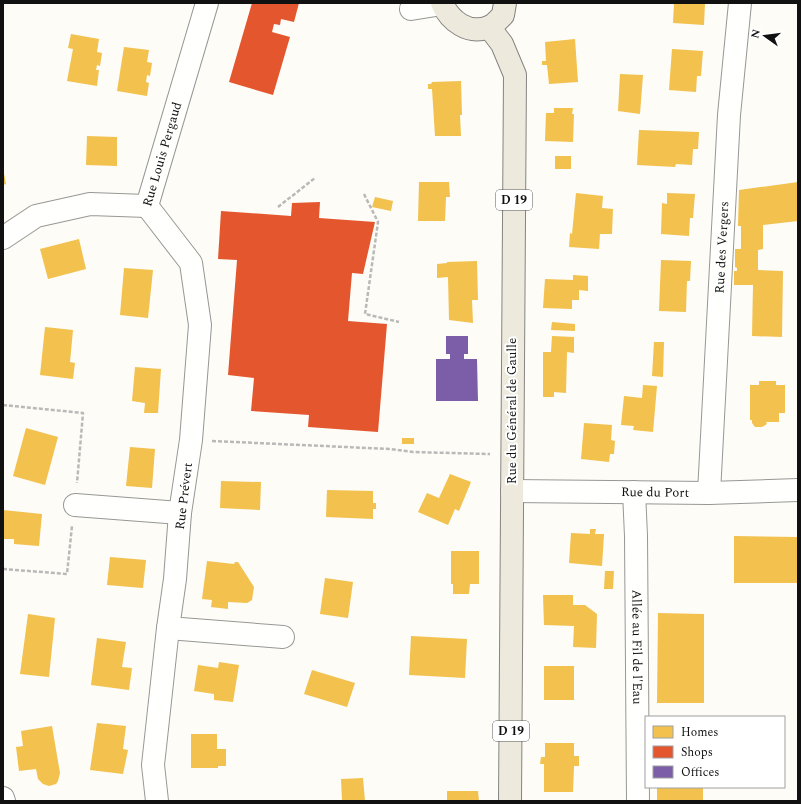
<svg xmlns="http://www.w3.org/2000/svg" width="801" height="804" font-family="Spectral,serif">
	<rect width="100%" height="100%" fill="#fdfcf7"/>
	<g fill="#f2c14e">
		<path d="M 674,3 L 705,3 L 704,25 L 673,23 Z"/>
		<path d="M 71,34 L 99,39 L 97,52 L 102,53 L 100,66 L 97,65 L 96,70 L 99,70 L 97,86 L 67,81 L 73,49 L 68,48 Z"/>
		<path d="M 575,39 L 578,82 L 549,84 L 547,65 L 542,65 L 542,61 L 546,61 L 545,42 Z"/>
		<path d="M 124,47 L 149,50 L 147,62 L 152,63 L 150,76 L 147,75 L 146,82 L 149,83 L 147,96 L 117,91 Z"/>
		<path d="M 672,49 L 703,51 L 701,76 L 697,76 L 696,92 L 669,90 Z"/>
		<path d="M 620,74 L 643,75 L 640,114 L 618,111 Z"/>
		<path d="M 461,81 L 462,115 L 460,115 L 461,136 L 435,136 L 432,89 L 428,89 L 428,84 L 431,84 L 432,82 Z"/>
		<path d="M 554,108 L 573,108 L 572,114 L 574,114 L 573,142 L 545,141 L 546,113 L 554,113 Z"/>
		<path d="M 639,130 L 699,132 L 698,149 L 693,149 L 692,165 L 676,164 L 675,167 L 637,165 Z"/>
		<path d="M 87,136 L 117,137 L 117,166 L 86,165 Z"/>
		<rect x="555" y="156" width="16" height="13"/>
		<path d="M 3,168 L 6,184 L 3,185 Z"/>
		<path d="M 419,182 L 449,182 L 450,197 L 446,197 L 445,221 L 418,221 Z"/>
		<path d="M 798,182 L 798,221 L 763,225 L 763,249 L 758,250 L 758,270 L 783,271 L 782,337 L 752,336 L 753,285 L 734,285 L 734,271 L 737,271 L 737,268 L 735,267 L 735,249 L 741,249 L 741,226 L 738,226 L 739,190 Z"/>
		<path d="M 576,193 L 603,196 L 602,208 L 613,209 L 612,234 L 600,234 L 599,249 L 569,247 L 570,233 L 572,234 Z"/>
		<path d="M 667,193 L 695,194 L 693,218 L 690,218 L 689,236 L 661,234 L 662,203 L 667,204 Z"/>
		<path d="M 375,197 L 393,201 L 391,211 L 372,207 Z"/>
		<path d="M 79,239 L 86,269 L 48,279 L 40,249 Z"/>
		<path d="M 661,260 L 691,261 L 690,281 L 687,281 L 686,312 L 659,311 Z"/>
		<path d="M 477,261 L 478,300 L 472,300 L 473,323 L 449,320 L 448,277 L 437,278 L 437,264 L 447,263 L 447,262 Z"/>
		<path d="M 124,268 L 153,270 L 148,318 L 120,315 Z"/>
		<path d="M 573,275 L 588,276 L 588,291 L 579,290 L 579,300 L 572,300 L 572,309 L 543,308 L 545,279 L 573,280 Z"/>
		<path d="M 552,322 L 575,324 L 575,331 L 551,330 Z"/>
		<path d="M 45,327 L 73,330 L 70,362 L 75,363 L 73,379 L 40,375 Z"/>
		<path d="M 552,336 L 574,337 L 574,353 L 567,352 L 566,393 L 554,392 L 554,397 L 543,397 L 543,352 L 551,352 Z"/>
		<path d="M 654,342 L 664,342 L 663,377 L 652,376 Z"/>
		<path d="M 135,367 L 161,369 L 158,413 L 144,413 L 145,403 L 132,401 Z"/>
		<path d="M 759,381 L 776,381 L 776,385 L 785,385 L 785,413 L 779,413 L 779,422 L 766,422 L 767,424 L 762,427 L 755,427 L 752,423 L 752,420 L 750,420 L 750,385 L 759,385 Z"/>
		<path d="M 643,385 L 657,386 L 653,432 L 633,430 L 634,426 L 621,425 L 624,396 L 642,398 Z"/>
		<path d="M 584,423 L 612,425 L 611,440 L 615,441 L 614,454 L 610,454 L 609,462 L 581,459 Z"/>
		<path d="M 26,428 L 58,437 L 45,485 L 13,476 Z"/>
		<rect x="402" y="438" width="12" height="6"/>
		<path d="M 130,447 L 155,449 L 152,488 L 126,486 Z"/>
		<path d="M 450,474 L 471,482 L 459,511 L 455,509 L 448,525 L 418,512 L 427,493 L 439,498 Z"/>
		<path d="M 221,481 L 261,482 L 260,510 L 220,508 Z"/>
		<path d="M 327,490 L 373,491 L 373,503 L 376,503 L 376,509 L 373,509 L 373,519 L 326,517 Z"/>
		<path d="M 3,510 L 42,514 L 39,546 L 14,544 L 14,539 L 3,539 Z"/>
		<path d="M 590,529 L 596,529 L 595,534 L 604,534 L 602,566 L 569,563 L 571,533 L 590,534 Z"/>
		<path d="M 734,536 L 798,537 L 798,583 L 734,583 Z"/>
		<path d="M 451,551 L 479,551 L 479,584 L 470,584 L 469,594 L 453,594 L 453,584 L 451,584 Z"/>
		<path d="M 110,557 L 146,560 L 143,588 L 107,585 Z"/>
		<path d="M 207,561 L 234,564 L 235,562 L 238,562 L 254,587 L 252,600 L 247,603 L 228,602 L 228,609 L 211,607 L 212,600 L 202,599 Z"/>
		<path d="M 605,571 L 614,571 L 613,589 L 604,589 Z"/>
		<path d="M 325,578 L 353,582 L 348,618 L 320,614 Z"/>
		<path d="M 543,595 L 573,595 L 573,605 L 585,605 L 597,614 L 596,648 L 573,647 L 574,626 L 544,625 Z"/>
		<path d="M 658,613 L 704,614 L 704,703 L 657,703 Z"/>
		<path d="M 28,614 L 55,618 L 49,677 L 20,674 Z"/>
		<path d="M 411,636 L 467,639 L 465,678 L 409,675 Z"/>
		<path d="M 97,638 L 126,642 L 122,667 L 132,668 L 129,690 L 91,685 Z"/>
		<path d="M 219,662 L 239,665 L 233,702 L 214,700 L 214,694 L 194,691 L 198,665 L 218,668 Z"/>
		<rect x="544" y="666" width="30" height="34"/>
		<path d="M 312,670 L 355,683 L 347,707 L 304,694 Z"/>
		<path d="M 97,723 L 126,726 L 123,749 L 128,750 L 123,774 L 90,770 Z"/>
		<path d="M 52,726 L 60,773 L 58,781 L 56,784 L 49,786 L 43,784 L 38,779 L 36,769 L 19,771 L 16,747 L 23,746 L 21,731 Z"/>
		<path d="M 191,734 L 217,734 L 217,749 L 226,749 L 226,766 L 218,766 L 218,768 L 191,768 Z"/>
		<path d="M 545,743 L 574,743 L 574,756 L 579,756 L 579,766 L 574,766 L 573,792 L 544,792 L 544,764 L 540,764 L 541,757 L 545,757 Z"/>
		<path d="M 363,778 L 365,801 L 342,801 L 341,779 Z"/>
		<rect x="657" y="787" width="46" height="14"/>
		<path d="M 447,791 L 478,791 L 479,801 L 447,801 Z"/>
	</g>
	<g fill="#e4572e">
		<path d="M 252,3 L 299,3 L 294,22 L 281,19 L 280,25 L 274,24 L 272,32 L 290,37 L 273,95 L 229,82 Z"/>
		<path d="M 320,202 L 319,218 L 375,222 L 363,274 L 352,273 L 348,321 L 387,324 L 378,432 L 308,427 L 309,415 L 251,411 L 254,378 L 228,375 L 237,260 L 218,259 L 221,211 L 291,216 L 292,203 Z"/>
	</g>
	<path fill="#7b5ea7" d="M 446,336 L 468,336 L 468,354 L 464,354 L 464,359 L 477,359 L 478,401 L 436,401 L 436,359 L 450,359 L 450,354 L 446,354 Z"/>
	<g fill="none" stroke-linecap="round" stroke-linejoin="round">
		<defs>
			<g id="minor">
				<path d="M 411,9 L 442,4"/>
				<path d="M 147,206 L 191,263 L 200,325 L 191,440 L 180,513 L 175,579 L 168,628 L 153,765 L 157,801"/>
				<path id="s1" d="M 147,206 L 207,3"/>
				<path d="M 3,238 L 36,216 L 90,204 L 147,206"/>
				<path id="s2" d="M 512,491 L 709,493 L 798,490"/>
				<path id="s3" d="M 634,492 L 636,536 L 638,801"/>
				<path id="s4" d="M 709,493 L 729,115 L 740,3"/>
				<path d="M 75,505 L 180,513"/>
				<path d="M 168,628 L 283,637"/>
				<path d="M 3,798 L 4,801"/>
			</g>
			<g id="major">
				<path d="M 442,3 C 450,21 468,35 489,27 C 494,25 499,19 503,15 L 505,3"/>
				<path d="M 489,27 L 502,44 L 515,75 L 510,801"/>
			</g>
		</defs>
		<use href="#minor" stroke="#979795" stroke-width="24"/>
		<use href="#major" stroke="#858482" stroke-width="24"/>
		<g stroke="#b9b9b8" stroke-width="2.5" stroke-dasharray="4 2" stroke-linecap="butt">
			<path d="M 364,194 L 378,222 L 365,314 L 399,322"/>
			<path d="M 278,207 L 315,178"/>
			<path d="M 3,405 L 83,413 L 77,483"/>
			<path d="M 212,441 L 390,449 L 413,452 L 490,454"/>
			<path d="M 3,569 L 67,574 L 72,526"/>
		</g>
		<use href="#minor" stroke="#fffffe" stroke-width="22"/>
		<use href="#major" stroke="#ede9dc" stroke-width="22"/>
	</g>
	<g text-anchor="middle" dominant-baseline="central" stroke-width="4" stroke-linejoin="round" paint-order="stroke">
		<g fill="#fff" stroke="#585858" stroke-width="1">
			<rect x="496" y="190" width="36" height="20" rx="3"/>
			<rect x="493" y="721" width="36" height="20" rx="3"/>
		</g>
		<g font-size="12" font-weight="bold" fill="#111">
			<text x="514" y="200">D 19</text>
			<text x="511" y="731">D 19</text>
		</g>
		<g font-size="13" fill="#111" stroke="#fff">
			<text stroke="none"><textPath href="#s1" startOffset="54">Rue Louis Pergaud</textPath></text>
			<text stroke="none"><textPath href="#s4" startOffset="246">Rue des Vergers</textPath></text>
			<text transform="translate(512 411) rotate(-90)">Rue du Général de Gaulle</text>
			<text stroke="none"><textPath href="#s2" startOffset="143">Rue du Port</textPath></text>
			<text transform="translate(184 496) rotate(-83)">Rue Prévert</text>
			<text stroke="none"><textPath href="#s3" startOffset="155">Allée au Fil de l'Eau</textPath></text>
		</g>
	</g>
	<rect width="801" height="804" fill="none" stroke="#111111" stroke-width="8"/>
	<rect x="645" y="716" width="140" height="72" fill="#ffffff" stroke="#a0a0a0"/>
	<rect x="653" y="726" width="20" height="12" fill="#f2c14e" stroke="#a0a0a0"/>
	<text x="681" y="736" font-size="12" fill="#111111">Homes</text>
	<rect x="653" y="746" width="20" height="12" fill="#e4572e" stroke="#a0a0a0"/>
	<text x="681" y="756" font-size="12" fill="#111111">Shops</text>
	<rect x="653" y="766" width="20" height="12" fill="#7b5ea7" stroke="#a0a0a0"/>
	<text x="681" y="776" font-size="12" fill="#111111">Offices</text>
	<g transform="translate(765 36) rotate(284)" stroke="#ffffff" stroke-width="3" paint-order="stroke">
	<path d="M0-3L7 15L0 10L-7 15Z" fill="#111111"/>
	<text y="-6" font-size="11" font-weight="bold" text-anchor="middle" fill="#111111">N</text>
	</g>
</svg>
